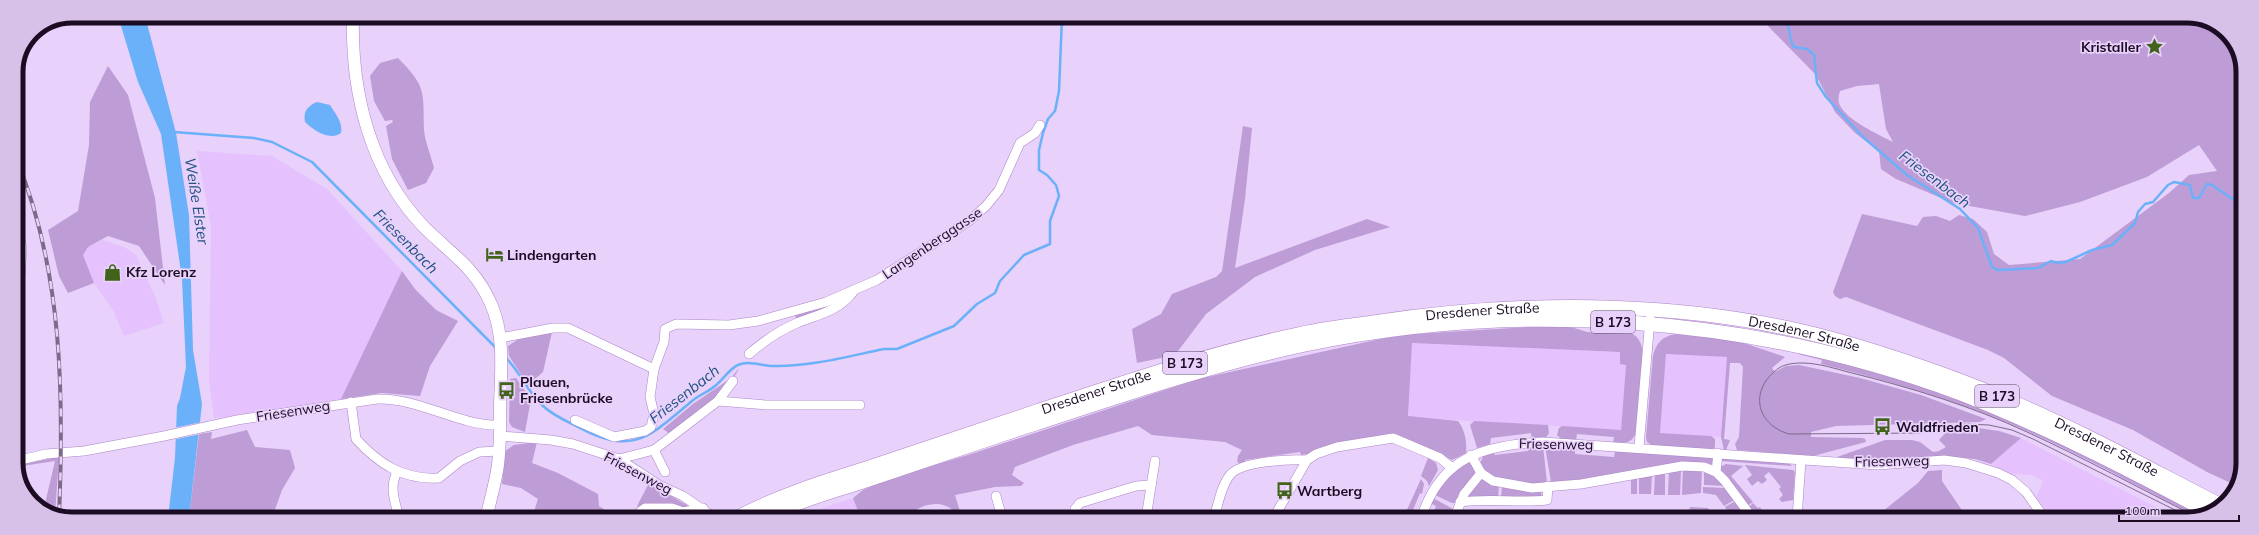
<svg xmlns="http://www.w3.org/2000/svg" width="2259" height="535" font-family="Mulish,sans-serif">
	<rect width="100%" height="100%" fill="#e8d1fa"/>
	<g fill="#e5c2fe">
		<path d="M 197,151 L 272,156 L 327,189 L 402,271 L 341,399 L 239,417 L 214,418 L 209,380 L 211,226 Z"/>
		<path d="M 102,240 L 124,247 L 136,255 L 155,296 L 164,323 L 124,336 L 113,310 L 94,283 L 83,255 L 88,247 Z"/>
		<path d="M 1412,343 L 1620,352 L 1626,364 L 1621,430 L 1408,417 Z"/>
		<path d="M 1666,354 L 1727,357 L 1722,437 L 1660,433 Z"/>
		<path d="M 2021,438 L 2171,515 L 2177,519 L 2052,519 L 2036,498 L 2043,481 L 2031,475 L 2009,474 L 1991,464 Z"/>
		<path d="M 853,498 L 859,511 L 850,518 L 792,518 Z"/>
	</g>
	<g fill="#be9cd6" fill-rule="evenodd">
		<path d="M 1759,17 L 2198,17 L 2229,35 L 2243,68 L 2242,474 L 2235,485 L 2207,472 L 2133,430 L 2052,396 L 2004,358 L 1988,350 L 1846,297 L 1840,299 L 1835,296 L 1833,292 L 1862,214 L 1917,226 L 1923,217 L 1936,216 L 1950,221 L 1959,215 L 1973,219 L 1987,232 L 1994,254 L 2009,265 L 2080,259 L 2169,193 L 2189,175 L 2217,171 L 2199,145 L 2147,177 L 2080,202 L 2025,216 L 1953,203 L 1896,179 L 1881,169 L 1879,151 L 1855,133 L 1835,112 L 1816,75 ZM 1879,84 L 1886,129 L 1893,142 C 1878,134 1845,120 1839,103 C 1838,100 1839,94 1840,91 L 1857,86 Z"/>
		<path d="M 398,58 C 427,87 423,92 424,130 C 425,142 431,156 434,168 L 426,183 L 408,190 L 392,159 L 386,126 L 393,122 L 392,120 L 385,121 L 374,101 L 370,76 L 380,63 Z"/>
		<path d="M 108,66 L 128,95 L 155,198 L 165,285 L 139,246 L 108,236 L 88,247 L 83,255 L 94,283 L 68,293 L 59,276 L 48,230 L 78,211 L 89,145 L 90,102 Z"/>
		<path d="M 1243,126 L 1252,128 L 1245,199 L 1235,268 L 1367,219 L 1390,227 L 1315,250 L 1255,277 L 1206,314 L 1175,355 L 1137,363 L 1132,329 L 1161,314 L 1172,294 L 1216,277 L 1222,271 Z"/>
		<path d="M 402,271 L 415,289 L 436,310 L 458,321 L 430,366 L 420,396 L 382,393 L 341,399 Z"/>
		<path d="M 848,297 L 797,322 L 795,315 Z"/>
		<path d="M 1530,327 L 1571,327 L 1587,332 L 1633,334 C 1642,340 1643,350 1643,359 L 1638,427 C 1633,443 1629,443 1613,443 L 1614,437 L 1577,434 L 1576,441 L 1562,440 L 1557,435 L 1559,428 L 1562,426 L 1621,430 L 1626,365 L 1620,364 L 1620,352 L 1412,343 L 1408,416 L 1458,421 C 1465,430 1467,442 1466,453 L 1452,460 L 1400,436 C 1365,433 1334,449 1301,455 L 1300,452 L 1245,460 L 1245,463 L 1240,464 L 1237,461 L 1238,456 L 1242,450 L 1225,442 L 1152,435 L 1138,426 L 1073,445 L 1015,467 L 1012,475 L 1024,483 L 1021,486 L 995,487 L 955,495 L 962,518 L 958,518 C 949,497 919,502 907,518 L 850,518 L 858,511 L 853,498 L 863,490 L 888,479 L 971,454 L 1198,379 L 1380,339 L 1412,334 Z"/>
		<path d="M 552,332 L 543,372 L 528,385 L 509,356 L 508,346 L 517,340 Z"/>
		<path d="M 1675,334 L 1735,340 L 1785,357 L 1772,368 L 1775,372 L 1786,366 L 1799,365 L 1860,378 L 1921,395 L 1986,419 L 1980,422 L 1836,426 L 1811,432 L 1811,437 L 1862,438 L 1865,439 L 1866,442 L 1813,456 L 1737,450 L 1735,444 L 1739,437 L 1743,367 L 1740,363 L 1730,363 L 1724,439 L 1730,440 L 1726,450 L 1724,450 L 1721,437 L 1727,357 L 1666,354 L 1660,433 L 1711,436 L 1715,439 L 1715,447 L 1712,450 L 1652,445 L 1647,442 L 1646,437 L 1653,355 C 1657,342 1662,337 1675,334 Z"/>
		<path d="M 1798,354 L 1810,354 L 1925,387 L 2023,425 L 2201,514 L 2196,516 C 2133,484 2071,449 2006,422 C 1946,397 1884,380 1821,364 L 1822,360 Z"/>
		<path d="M 739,368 C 726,396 694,415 670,434 L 663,429 L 693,404 L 731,378 Z"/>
		<path d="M 516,378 L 531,399 L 525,432 L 512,427 L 509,422 L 510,379 Z"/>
		<path d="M 1474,421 L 1548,425 L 1549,433 L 1545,439 L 1532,439 L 1531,433 L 1491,438 L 1490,444 L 1477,448 L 1470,425 Z"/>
		<path d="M 1978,428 L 1999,431 L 2021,438 L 1991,464 L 1975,459 L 1961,458 L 1866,461 L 1837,457 L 1885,440 L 1912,440 L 1920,442 L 1933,452 L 1939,451 L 1946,447 L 1939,440 L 1947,431 Z"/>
		<path d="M 247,430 L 255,447 L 290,450 L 295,468 L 282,490 L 272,518 L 189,518 L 199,434 L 212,432 L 211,439 Z"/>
		<path d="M 537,442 L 532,463 L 558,473 L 598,494 L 599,506 L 611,514 L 608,518 L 569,518 L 561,513 L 559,518 L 532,518 L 538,499 L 521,488 L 502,484 L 505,451 L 514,445 Z"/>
		<path d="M 1528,446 L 1543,446 L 1547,483 L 1541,485 L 1489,477 L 1480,464 L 1484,454 L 1493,451 L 1495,455 L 1528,451 Z"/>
		<path d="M 1545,446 L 1575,448 L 1575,454 L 1614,457 L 1615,451 L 1712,457 L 1714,464 L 1590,480 L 1551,482 Z"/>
		<path d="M 53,458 L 59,458 L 55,514 L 44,508 L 55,461 L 16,467 L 16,465 Z"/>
		<path d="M 1428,458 L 1436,463 L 1438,470 L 1429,486 L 1427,481 L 1421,476 Z"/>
		<path d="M 1722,458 L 1788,462 L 1792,466 L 1721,461 Z"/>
		<path d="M 1467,462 L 1475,466 L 1477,471 L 1457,503 L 1452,503 L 1435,495 L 1454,471 Z"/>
		<path d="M 1726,464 L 1743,466 L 1731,476 L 1753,502 L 1747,506 L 1720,473 L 1720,467 Z"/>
		<path d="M 1745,465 L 1793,470 L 1795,472 L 1793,500 L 1782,502 L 1779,499 L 1783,495 L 1779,489 L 1781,487 L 1769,472 L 1764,476 L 1767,480 L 1762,484 L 1758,481 L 1752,486 L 1747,479 L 1752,475 Z"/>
		<path d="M 1683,467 L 1702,468 L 1701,493 L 1682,495 Z"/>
		<path d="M 1665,469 L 1665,495 L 1654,495 L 1655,471 Z"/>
		<path d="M 1669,469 L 1681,469 L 1680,495 L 1668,495 Z"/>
		<path d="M 1704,470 L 1706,470 L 1727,486 L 1704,485 Z"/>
		<path d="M 1942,470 L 1942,481 L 1968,519 L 1873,519 L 1918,483 L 1928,471 Z"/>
		<path d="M 1652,472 L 1651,494 L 1639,494 L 1639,476 Z"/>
		<path d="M 630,473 L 687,505 L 688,506 L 687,508 L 641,508 L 637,506 L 648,485 Z"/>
		<path d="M 1637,474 L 1637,494 L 1631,494 L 1631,478 Z"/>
		<path d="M 1481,477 L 1499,484 L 1498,499 L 1464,499 Z"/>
		<path d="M 1421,479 L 1424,484 L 1422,494 L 1420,493 L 1411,515 L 1408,514 L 1406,512 Z"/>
		<path d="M 1502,485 L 1540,489 L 1542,497 L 1501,499 Z"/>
		<path d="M 1703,487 L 1725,488 L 1736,499 L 1724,506 L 1716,495 L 1703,493 Z"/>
		<path d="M 1433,498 L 1453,509 L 1452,519 L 1431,519 L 1436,506 L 1430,503 Z"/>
		<path d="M 1737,500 L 1746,513 L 1736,519 L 1728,519 L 1730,517 L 1725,507 Z"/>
		<path d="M 1753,503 L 1758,508 L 1760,507 L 1763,512 L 1757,519 L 1748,508 Z"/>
		<path d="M 1690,507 L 1708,508 L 1714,519 L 1705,519 L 1703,514 L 1683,513 L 1681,515 L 1701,516 L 1703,519 L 1628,519 L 1628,510 L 1689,511 Z"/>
	</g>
	<g fill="#6bb1fa">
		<path d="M 118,16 L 145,16 L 176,133 L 189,215 L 193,350 L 202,404 L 189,518 L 168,518 L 175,458 L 177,406 L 180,398 L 186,367 L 182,279 L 161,134 L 138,82 Z"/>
		<path d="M 317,102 L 330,105 C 336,115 343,122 341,133 C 330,141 314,131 305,122 C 303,112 307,106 317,102 Z"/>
	</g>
	<path fill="#e8d1fa" d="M 202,422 L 201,434 L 172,440 L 173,428 Z"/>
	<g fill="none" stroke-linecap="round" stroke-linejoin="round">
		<g stroke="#6bb1fa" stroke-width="2.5">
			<path d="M 1769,17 L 1787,24 C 1791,32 1789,40 1794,47 L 1807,49 L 1814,55 L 1817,83 L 1826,97 L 1863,137 L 1907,175 L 1960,209 L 1978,228 L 1992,267 L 1997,270 L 2038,268 L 2051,261 L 2058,263 L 2066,262 L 2092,250 L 2112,245 L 2135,223 L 2138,212 L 2145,204 L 2153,202 L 2168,185 L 2174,182 L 2190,185 L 2193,198 L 2199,198 L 2207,184 L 2212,185 L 2243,206"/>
			<path d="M 174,132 L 254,138 L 272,142 L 312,162 L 496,348"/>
			<path d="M 505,357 C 520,371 527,391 542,405 C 552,415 566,421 578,427 C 633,457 650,436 692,401 C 699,395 708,392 715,386 C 723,380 729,369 738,365 C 749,360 761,366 773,366 C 810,367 849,356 884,349 L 897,349 L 954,326 L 977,304 L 995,293 L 1000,281 L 1024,255 L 1050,244 L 1050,221 L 1059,196 L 1056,185 L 1047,175 L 1039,170 L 1039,150 L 1043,133 L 1048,119 L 1055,111 L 1059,91 L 1062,17"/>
		</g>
		<defs>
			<g id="minor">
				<path d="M 16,225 L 22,247 L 16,340"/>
				<path d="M 500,338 L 553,328 L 568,328 L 654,369"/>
				<path d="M 749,354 C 764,341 778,331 797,323 C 817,315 839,311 853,292"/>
				<path d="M 718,401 L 766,405 L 860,405"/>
				<path d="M 718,401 L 733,381"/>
				<path d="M 351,402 L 356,439 C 379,464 403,480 439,478 L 460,461 L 479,452 L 499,451"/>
				<path d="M 575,420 L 614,437 L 645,431 L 651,427 L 654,414 L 650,397 L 654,369 L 664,342 L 665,329 L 676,324 L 729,325 L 758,321 L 826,302 L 877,280 L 969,221 L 986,206 L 999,190 L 1020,143 L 1035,133 L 1040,125"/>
				<path d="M 500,436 L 551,440 L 573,444 L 619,459 L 659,485 L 683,496 L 715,518"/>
				<path d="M 1639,447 L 1650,319"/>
				<path d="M 654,450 L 665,472"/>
				<path d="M 1471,455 L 1481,473"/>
				<path d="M 619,459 L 654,450 L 718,401"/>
				<path d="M 16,461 L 46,454 L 84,451 L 164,436 L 237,420 L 377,399 C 421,398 457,426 500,425"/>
				<path d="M 397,472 C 389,488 395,501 399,518"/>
				<path d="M 1716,472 L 1718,453"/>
				<path d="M 996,496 L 1002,518"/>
				<path d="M 1460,502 C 1489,498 1518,503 1547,500 L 1548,486"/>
				<path d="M 632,518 L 645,508 L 672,508 L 683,512 L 703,508"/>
				<path d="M 1076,518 L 1075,509 L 1080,503 L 1136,486 L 1151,485"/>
				<path d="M 1146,518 L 1155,461"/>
				<path d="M 1214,518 C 1218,505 1221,486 1230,475 C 1241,461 1290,459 1307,460"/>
				<path d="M 1273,519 L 1307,460 L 1316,454 L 1337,447 L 1393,438 L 1440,458 L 1452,468"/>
				<path d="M 1421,519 C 1440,456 1485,445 1543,442 L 1878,465 L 1944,460 L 1966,463 L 1998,473 L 2012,480 L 2026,492 L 2045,519"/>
				<path d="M 1454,519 L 1464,494 L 1481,473 L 1493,481 L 1532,488 L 1581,484 L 1682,466 L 1704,467 L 1716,472 L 1725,481 L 1753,519"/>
				<path d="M 1797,519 L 1801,460"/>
			</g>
			<path id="secondary" d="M 353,16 C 351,93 370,171 424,227 C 451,254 475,267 491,304 C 505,335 501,371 500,405 C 500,427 501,449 497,471 C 494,487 490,503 486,518"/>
			<g id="primary">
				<path id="s1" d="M 737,518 C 778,496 823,482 868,468 C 924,449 981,430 1038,411 C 1125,382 1211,353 1300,334 C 1323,329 1347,326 1370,323 C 1525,299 1699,299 1850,344 C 1907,361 1965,381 2019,405 C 2089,435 2155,472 2222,506"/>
				<path d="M 761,518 C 792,503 827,493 861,482 C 918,463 976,443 1034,424 C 1123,395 1211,365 1303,345 C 1521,299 1754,316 1962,394 C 2047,427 2128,469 2209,512"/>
			</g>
		</defs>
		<use href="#minor" stroke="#ac86c7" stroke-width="10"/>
		<use href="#secondary" stroke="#ac86c7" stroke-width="13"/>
		<use href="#primary" stroke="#ac86c7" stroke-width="15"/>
		<use href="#minor" stroke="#fff" stroke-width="9"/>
		<use href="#secondary" stroke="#fff" stroke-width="12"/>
		<use href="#primary" stroke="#fff" stroke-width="14"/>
		<path stroke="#7d6a8a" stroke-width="1" d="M 2191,518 L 2033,439 L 2012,430 L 1989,425 L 1965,424 L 1920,433 L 1789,434 C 1755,424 1749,389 1779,368 C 1785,364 1794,363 1802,363 C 1819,363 1836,369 1852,373 C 1909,387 1974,407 2027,432 C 2084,458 2139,488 2195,516"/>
		<defs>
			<path id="rail" d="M 16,158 C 63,271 64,396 59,517"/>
		</defs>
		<use href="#rail" stroke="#7d6a8a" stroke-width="4"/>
		<use href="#rail" stroke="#e8d1fa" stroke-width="2.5" stroke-dasharray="8" stroke-linecap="butt"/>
	</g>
	<defs>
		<symbol id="sight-bare" viewBox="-9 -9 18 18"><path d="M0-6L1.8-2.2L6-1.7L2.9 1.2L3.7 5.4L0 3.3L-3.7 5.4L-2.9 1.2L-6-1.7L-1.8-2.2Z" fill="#42631a" stroke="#e8d1fa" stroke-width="2.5" paint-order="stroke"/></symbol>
		<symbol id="hotel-bare" viewBox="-9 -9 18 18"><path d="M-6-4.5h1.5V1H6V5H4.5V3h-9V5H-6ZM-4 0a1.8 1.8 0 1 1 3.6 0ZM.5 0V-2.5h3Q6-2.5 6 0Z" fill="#42631a" stroke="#e8d1fa" stroke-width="2.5" paint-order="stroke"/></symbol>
		<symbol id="shop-bare" viewBox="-9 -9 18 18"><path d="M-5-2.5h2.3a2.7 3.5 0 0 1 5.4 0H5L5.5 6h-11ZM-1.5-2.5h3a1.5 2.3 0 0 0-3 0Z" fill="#42631a" stroke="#e8d1fa" stroke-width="2.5" paint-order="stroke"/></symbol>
		<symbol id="bus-bare" viewBox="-9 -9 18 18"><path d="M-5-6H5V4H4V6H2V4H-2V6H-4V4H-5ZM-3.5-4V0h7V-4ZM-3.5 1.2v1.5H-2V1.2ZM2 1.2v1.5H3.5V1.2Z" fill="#42631a" stroke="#e8d1fa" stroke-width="2.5" paint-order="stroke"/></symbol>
	</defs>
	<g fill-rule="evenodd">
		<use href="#sight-bare" x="2142" y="34" width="25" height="25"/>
		<use href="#hotel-bare" x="482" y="242" width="25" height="25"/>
		<use href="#shop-bare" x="100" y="260" width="25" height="25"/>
		<use href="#bus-bare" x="494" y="378" width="25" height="25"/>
		<use href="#bus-bare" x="1870" y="414" width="25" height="25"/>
		<use href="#bus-bare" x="1272" y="478" width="25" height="25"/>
	</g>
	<g text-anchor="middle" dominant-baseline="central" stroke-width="3.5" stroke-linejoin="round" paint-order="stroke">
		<g fill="#e8d1fa" stroke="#584764" stroke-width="1">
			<rect x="1591" y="311" width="44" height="22" rx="3"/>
			<rect x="1163" y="352" width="44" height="22" rx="3"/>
			<rect x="1975" y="385" width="44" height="22" rx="3"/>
		</g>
		<g font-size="13" font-weight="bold" fill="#1b0c24">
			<text x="1613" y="322">B 173</text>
			<text x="1185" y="363">B 173</text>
			<text x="1997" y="396">B 173</text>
		</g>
		<g font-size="14" font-weight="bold" fill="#1b0c24" stroke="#e8d1fa" text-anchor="start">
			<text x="2141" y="47" text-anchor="end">Kristaller</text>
			<text x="507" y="255">Lindengarten</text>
			<text x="126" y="272">Kfz Lorenz</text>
			<text x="520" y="382">Plauen,<tspan x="520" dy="16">Friesenbrücke</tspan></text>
			<text x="1896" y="427">Waldfrieden</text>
			<text x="1297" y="491">Wartberg</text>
		</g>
		<g font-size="14" fill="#1b0c24" stroke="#e8d1fa">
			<text transform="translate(932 243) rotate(-34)">Langenberggasse</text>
			<text stroke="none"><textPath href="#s1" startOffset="777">Dresdener Straße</textPath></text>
			<text stroke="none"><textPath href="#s1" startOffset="1101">Dresdener Straße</textPath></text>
			<text stroke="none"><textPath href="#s1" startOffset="381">Dresdener Straße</textPath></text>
			<text transform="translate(293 411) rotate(-9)">Friesenweg</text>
			<text transform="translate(1556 444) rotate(1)">Friesenweg</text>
			<text stroke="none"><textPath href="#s1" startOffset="1425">Dresdener Straße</textPath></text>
			<text transform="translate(1892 461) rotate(-1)">Friesenweg</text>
			<text transform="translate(638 473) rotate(28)">Friesenweg</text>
		</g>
		<g font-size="15" font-style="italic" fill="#205180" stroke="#e8d1fa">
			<text transform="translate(1935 179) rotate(37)">Friesenbach</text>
			<text transform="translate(197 201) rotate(81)">Weiße Elster</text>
			<text transform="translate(406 241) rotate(45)">Friesenbach</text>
			<text transform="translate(684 394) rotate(-38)">Friesenbach</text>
		</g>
	</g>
	<path d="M0 0H2259V535H0ZM72 23H2187A49 49 0 0 1 2236 72V463A49 49 0 0 1 2187 512H72A49 49 0 0 1 23 463V72A49 49 0 0 1 72 23Z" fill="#d8c1e9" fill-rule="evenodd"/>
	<path fill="none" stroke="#1b0c24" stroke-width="5" d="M72 23H2187A49 49 0 0 1 2236 72V463A49 49 0 0 1 2187 512H72A49 49 0 0 1 23 463V72A49 49 0 0 1 72 23Z"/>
	<path d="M2119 515v6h120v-6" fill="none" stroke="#1b0c24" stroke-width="2"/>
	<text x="2125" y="515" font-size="12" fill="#1b0c24" stroke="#e8d1fa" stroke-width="3" paint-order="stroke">100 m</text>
</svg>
